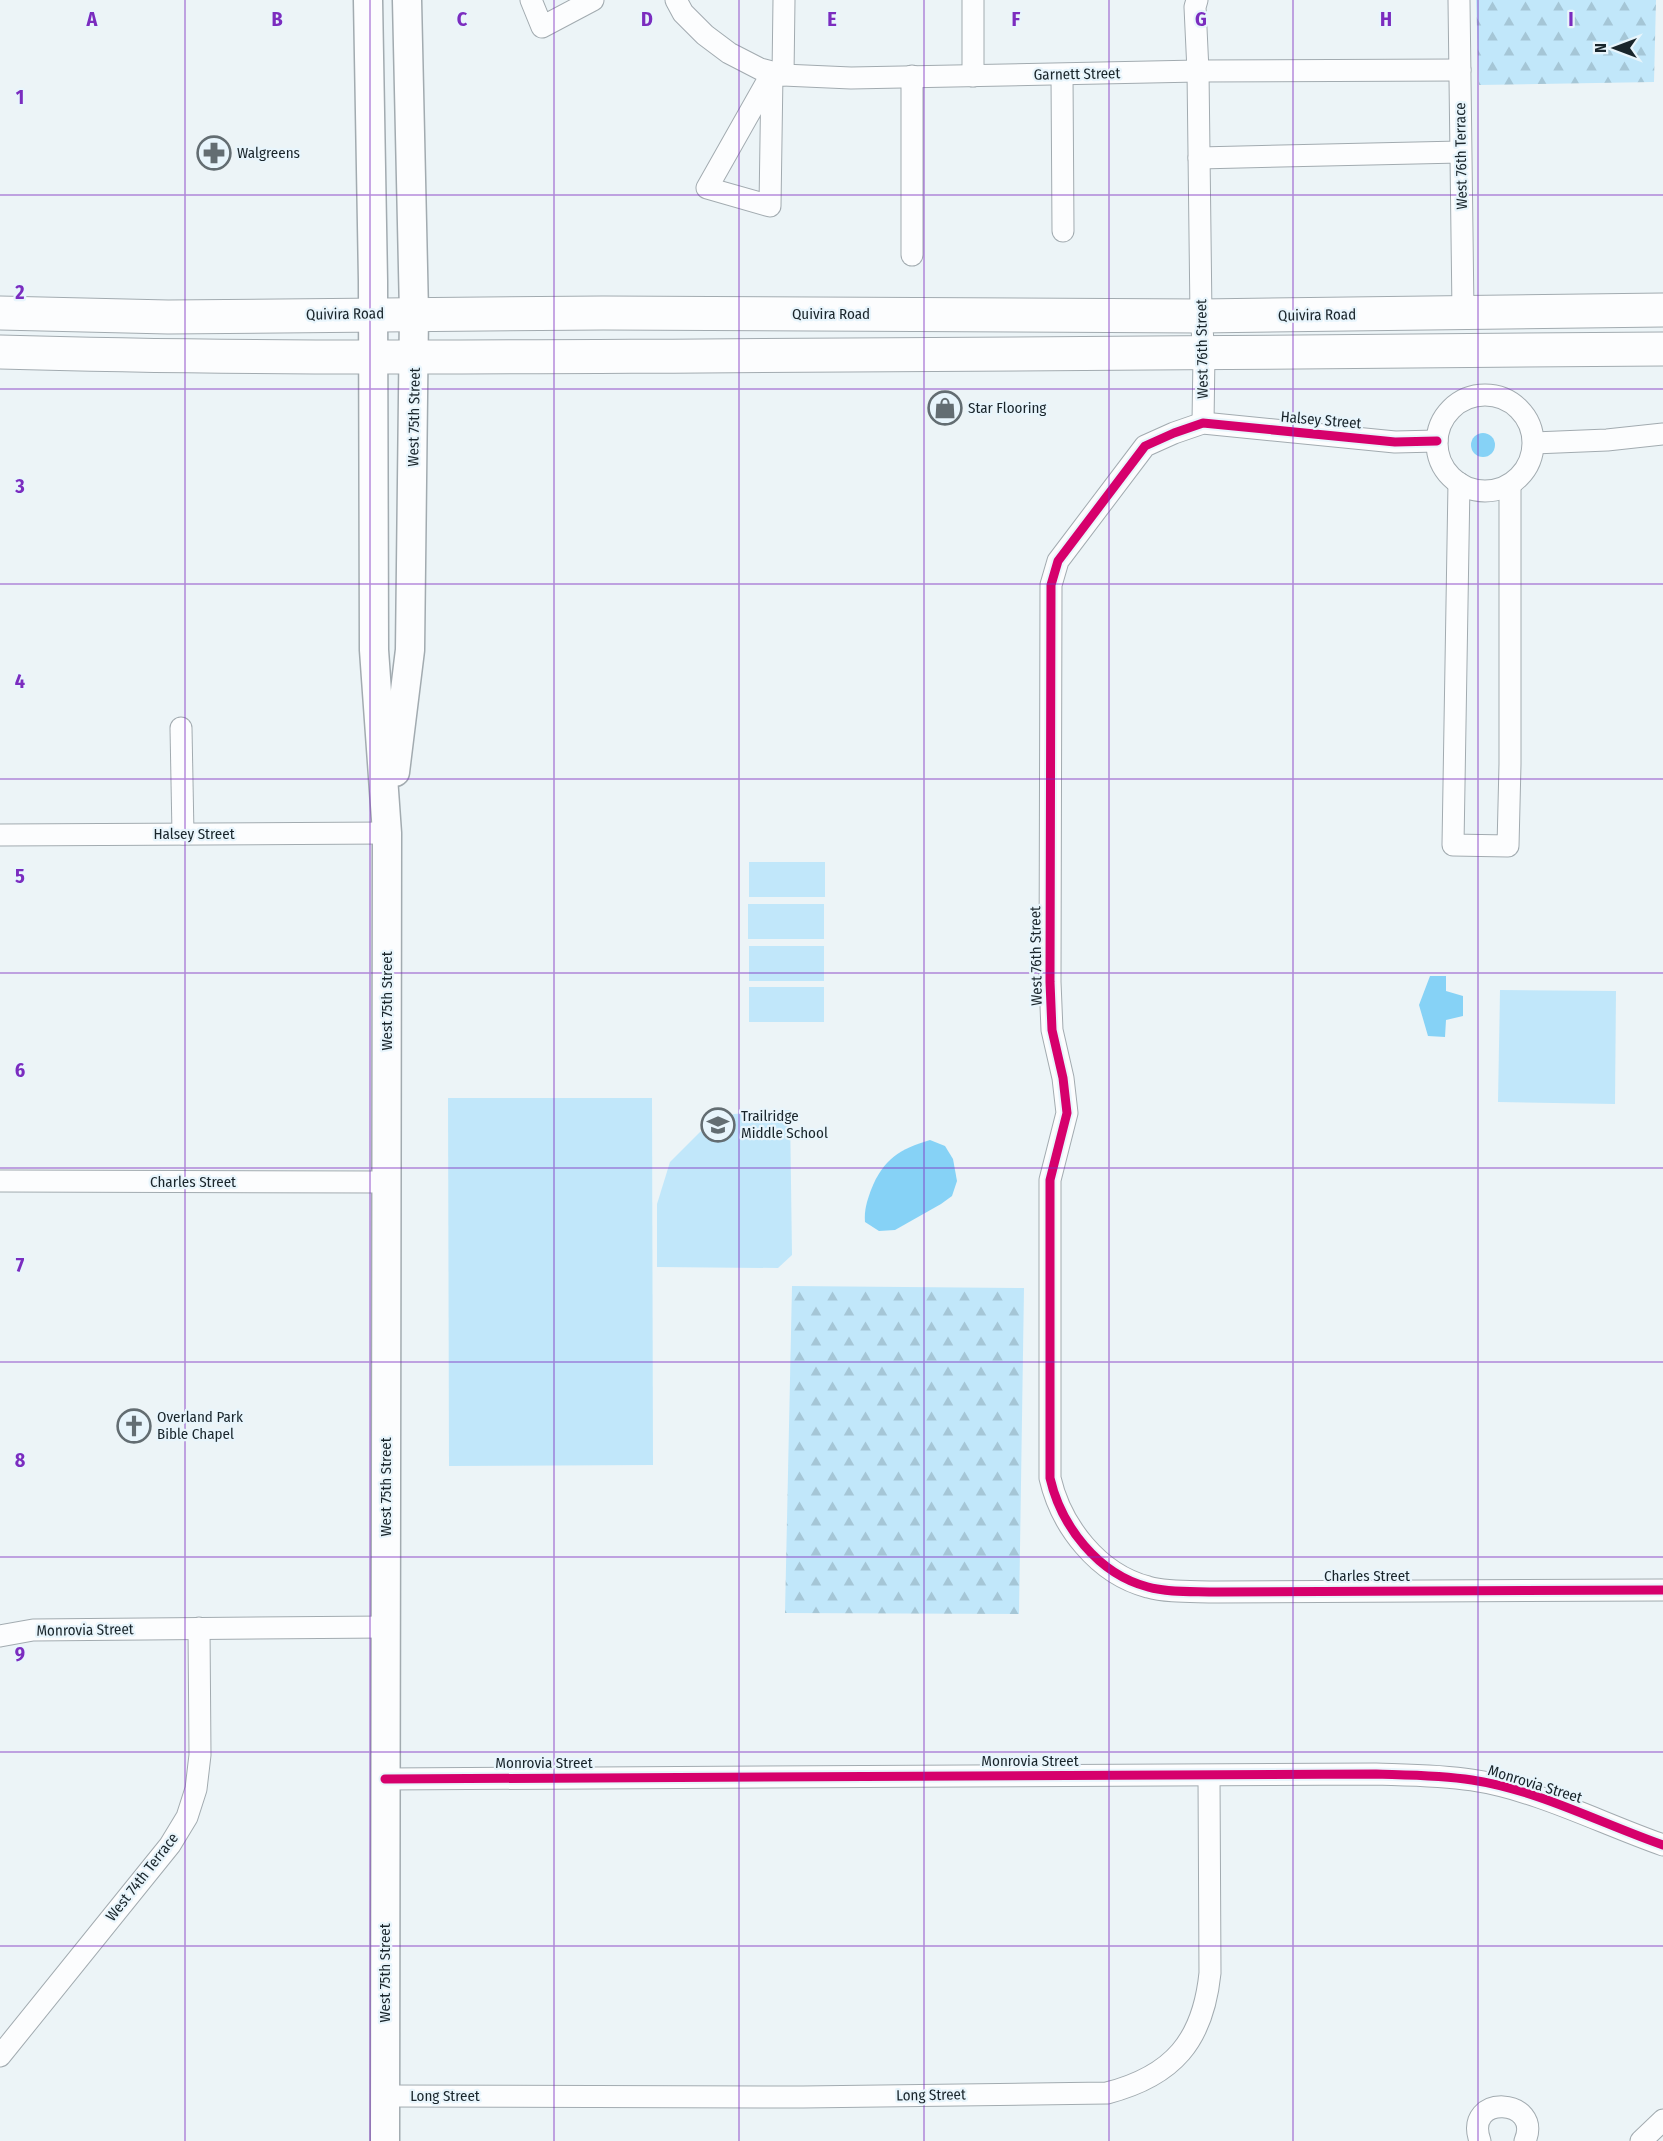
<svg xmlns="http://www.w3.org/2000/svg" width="1663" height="2141" font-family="'Fira Sans Condensed',sans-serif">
	<defs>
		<pattern id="forest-firs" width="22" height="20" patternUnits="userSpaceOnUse" patternTransform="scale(1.5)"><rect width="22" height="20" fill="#c1e7fa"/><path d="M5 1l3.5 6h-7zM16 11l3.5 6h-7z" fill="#a5c6d6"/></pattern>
	</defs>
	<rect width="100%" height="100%" fill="#ecf4f7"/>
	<g fill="#c1e7fa">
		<rect x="749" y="862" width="76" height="35"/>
		<rect x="748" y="904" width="76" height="35"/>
		<rect x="749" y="946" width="75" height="35"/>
		<rect x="749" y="987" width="75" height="35"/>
		<path d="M 1500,990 L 1616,991 L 1615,1104 L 1498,1102 Z"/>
		<path d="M 448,1098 L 652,1098 L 653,1465 L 449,1466 Z"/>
		<path d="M 790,1110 L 792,1255 L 778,1268 L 657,1267 L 657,1204 L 670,1162 L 700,1132 L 734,1114 Z"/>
	</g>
	<g fill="url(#forest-firs)">
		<path d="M 1476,0 L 1656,0 L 1654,82 L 1479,85 Z"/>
		<path d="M 792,1286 L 1024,1288 L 1019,1614 L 785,1613 Z"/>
	</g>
	<g fill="#86d2f6">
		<circle cx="1483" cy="445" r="12"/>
		<path d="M 1430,976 L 1446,976 L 1446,991 L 1463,996 L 1463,1016 L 1446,1020 L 1445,1037 L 1428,1036 L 1419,1005 Z"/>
		<path d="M 930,1140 L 945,1146 L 953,1159 L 957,1181 L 952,1196 L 941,1204 L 895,1230 L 879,1231 L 865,1222 C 864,1210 867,1201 871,1190 C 883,1159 900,1149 930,1140 Z"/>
	</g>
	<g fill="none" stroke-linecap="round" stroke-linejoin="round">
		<defs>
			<g id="street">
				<path d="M 531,0 L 542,27 L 593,0"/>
				<path d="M 676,0 L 683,13 L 705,35 L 729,53 L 760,69 L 783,75 L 851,78 L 1198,71 L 1460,70"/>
				<path d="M 973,0 L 973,76"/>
				<path d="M 1197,0 L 1195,7 L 1198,71 L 1201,316 L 1204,354 L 1203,423"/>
				<path d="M 1459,0 L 1463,312"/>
				<path d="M 772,73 L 770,206 L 707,188 Z"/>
				<path d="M 783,75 L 784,0"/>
				<path d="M 1062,75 L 1063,231"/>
				<path d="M 912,76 L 912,255"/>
				<path d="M 1199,158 L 1460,152"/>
				<circle cx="1485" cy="443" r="48"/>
				<path d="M 1437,441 L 1395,442 L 1203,423 L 1174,433 L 1145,446 L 1058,561 L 1051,585 L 1050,982 L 1052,1030 L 1063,1078 L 1067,1113 L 1050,1180 L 1050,1478 C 1061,1526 1098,1574 1148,1587 C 1169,1593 1195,1591 1217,1592 L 1663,1590"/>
				<path d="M 1534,443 L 1607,440 L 1663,434"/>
				<path d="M 1459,483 L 1453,845 L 1508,846 L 1510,764 L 1510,485"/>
				<path d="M 181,728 L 183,834"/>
				<path d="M 0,835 L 387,833"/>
				<path d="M 0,1181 L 386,1182"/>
				<path d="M 0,1636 L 33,1630 L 386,1627"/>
				<path d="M 385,1779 L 1376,1774 C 1408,1775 1440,1775 1472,1780 C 1538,1790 1600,1823 1663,1845"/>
				<path d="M 0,2056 L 170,1845 L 187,1817 L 196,1789 L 200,1755 L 199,1628"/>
				<path d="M 385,2096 L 803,2097 L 1107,2093 C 1173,2076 1203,2041 1210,1973 L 1209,1776"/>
				<path d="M 1480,2141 C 1463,2093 1543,2098 1525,2141"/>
				<path d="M 1641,2141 L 1663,2120"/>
			</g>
			<g id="secondary">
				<path d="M 368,0 L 373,281 L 374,650 L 387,833 L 385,2141"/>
				<path d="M 395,772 L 410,650 L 414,313 L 407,0"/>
			</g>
			<g id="primary">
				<path d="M 0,313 L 168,317 L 603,313 L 1201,316 L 1663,310"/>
				<path d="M 0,352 C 234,359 468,357 702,356 C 1022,354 1343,352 1663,349"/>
			</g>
		</defs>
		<use href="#street" stroke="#a2abb0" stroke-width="23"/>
		<use href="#secondary" stroke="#a2abb0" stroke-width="31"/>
		<use href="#primary" stroke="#a2abb0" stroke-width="35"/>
		<use href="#street" stroke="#fcfdfe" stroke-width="21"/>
		<use href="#secondary" stroke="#fcfdfe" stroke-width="28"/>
		<use href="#primary" stroke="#fcfdfe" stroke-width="33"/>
		<defs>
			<g id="cycleway">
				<path d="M 1437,441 L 1395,442 L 1203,423 L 1174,433 L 1145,446 L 1058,561 L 1051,585 L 1050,982 L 1052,1030 L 1063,1078 L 1067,1113 L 1050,1180 L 1050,1478 C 1061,1526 1098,1574 1148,1587 C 1169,1593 1195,1591 1217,1592 L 1663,1590"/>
				<path d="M 385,1779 L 1376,1774 C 1408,1775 1440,1775 1472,1780 C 1538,1790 1600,1823 1663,1845"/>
			</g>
		</defs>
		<use href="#cycleway" stroke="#e8f5fc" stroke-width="13"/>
		<use href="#cycleway" stroke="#d6006c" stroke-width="9"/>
	</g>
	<path fill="none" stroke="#7b2cbf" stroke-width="1.5" stroke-opacity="0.55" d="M 185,0 L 185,2141M 370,0 L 370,2141M 554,0 L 554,2141M 739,0 L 739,2141M 924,0 L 924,2141M 1109,0 L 1109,2141M 1293,0 L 1293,2141M 1478,0 L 1478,2141M 0,195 L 1663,195M 0,389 L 1663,389M 0,584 L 1663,584M 0,779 L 1663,779M 0,973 L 1663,973M 0,1168 L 1663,1168M 0,1362 L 1663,1362M 0,1557 L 1663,1557M 0,1752 L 1663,1752M 0,1946 L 1663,1946"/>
	<defs>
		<symbol id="pharmacy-ring" viewBox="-11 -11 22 22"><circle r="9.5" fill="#e8f5fc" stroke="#636d72" stroke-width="1.5"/><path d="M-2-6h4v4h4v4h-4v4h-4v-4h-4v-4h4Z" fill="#636d72"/></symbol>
		<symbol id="shop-ring" viewBox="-11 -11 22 22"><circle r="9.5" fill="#e8f5fc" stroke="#636d72" stroke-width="1.5"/><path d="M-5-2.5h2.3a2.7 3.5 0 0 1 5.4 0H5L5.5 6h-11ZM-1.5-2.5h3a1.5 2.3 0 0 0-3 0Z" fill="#636d72"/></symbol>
		<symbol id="school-ring" viewBox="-11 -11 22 22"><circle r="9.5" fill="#e8f5fc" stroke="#636d72" stroke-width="1.5"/><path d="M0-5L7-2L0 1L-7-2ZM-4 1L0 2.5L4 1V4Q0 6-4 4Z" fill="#636d72"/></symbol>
		<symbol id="church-ring" viewBox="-11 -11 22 22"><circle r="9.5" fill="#e8f5fc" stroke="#636d72" stroke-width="1.5"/><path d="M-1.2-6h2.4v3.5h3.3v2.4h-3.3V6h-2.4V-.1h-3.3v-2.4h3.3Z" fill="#636d72"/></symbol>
	</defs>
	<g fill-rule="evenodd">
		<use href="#pharmacy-ring" x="195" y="134" width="38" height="38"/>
		<use href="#shop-ring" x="926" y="389" width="38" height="38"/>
		<use href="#school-ring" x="699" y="1106" width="38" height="38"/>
		<use href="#church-ring" x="115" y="1407" width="38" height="38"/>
	</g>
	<g text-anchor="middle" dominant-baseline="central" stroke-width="4.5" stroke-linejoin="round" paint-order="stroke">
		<g font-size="15" fill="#19252b" stroke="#e8f5fc">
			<text transform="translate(1077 74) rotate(-1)">Garnett Street</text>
			<text transform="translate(1461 156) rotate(-91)">West 76th Terrace</text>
			<text transform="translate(345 314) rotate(-1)">Quivira Road</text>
			<text x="831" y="314">Quivira Road</text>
			<text transform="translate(1317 315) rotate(-1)">Quivira Road</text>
			<text transform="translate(1202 349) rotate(-91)">West 76th Street</text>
			<text transform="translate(414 417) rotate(-89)">West 75th Street</text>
			<text transform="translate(1321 420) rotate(5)">Halsey Street</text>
			<text x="194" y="834">Halsey Street</text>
			<text transform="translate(1036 956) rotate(-91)">West 76th Street</text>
			<text transform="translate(387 1001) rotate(-90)">West 75th Street</text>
			<text x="193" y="1182">Charles Street</text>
			<text transform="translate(386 1487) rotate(-90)">West 75th Street</text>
			<text x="1367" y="1576">Charles Street</text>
			<text transform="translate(85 1630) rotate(-1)">Monrovia Street</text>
			<text x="1030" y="1761">Monrovia Street</text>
			<text x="544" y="1763">Monrovia Street</text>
			<text transform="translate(1535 1784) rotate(17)">Monrovia Street</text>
			<text transform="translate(142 1877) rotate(-52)">West 74th Terrace</text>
			<text transform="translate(385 1973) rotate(-90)">West 75th Street</text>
			<text transform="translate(931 2095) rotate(-1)">Long Street</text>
			<text x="445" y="2096">Long Street</text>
		</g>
		<g font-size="15" fill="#19252b" stroke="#e8f5fc" text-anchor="start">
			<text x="237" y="153">Walgreens</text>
			<text x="968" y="408">Star Flooring</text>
			<text x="741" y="1116">Trailridge<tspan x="741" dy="17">Middle School</tspan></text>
			<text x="157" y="1417">Overland Park<tspan x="157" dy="17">Bible Chapel</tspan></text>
		</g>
	</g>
	<g font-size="20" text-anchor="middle" font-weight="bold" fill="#7b2cbf" stroke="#e8f5fc" stroke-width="4.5" stroke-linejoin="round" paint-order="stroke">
		<text x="92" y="26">A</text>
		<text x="277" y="26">B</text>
		<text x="462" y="26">C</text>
		<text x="647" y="26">D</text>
		<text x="832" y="26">E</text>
		<text x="1016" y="26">F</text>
		<text x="1201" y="26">G</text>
		<text x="1386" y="26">H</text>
		<text x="1571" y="26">I</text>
		<text x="20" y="104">1</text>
		<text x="20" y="299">2</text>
		<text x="20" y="493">3</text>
		<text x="20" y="688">4</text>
		<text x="20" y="883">5</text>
		<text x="20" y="1077">6</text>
		<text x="20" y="1272">7</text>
		<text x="20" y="1467">8</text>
		<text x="20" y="1661">9</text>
	</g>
	<g transform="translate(1615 48) rotate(270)" stroke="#e8f5fc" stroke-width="4.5" paint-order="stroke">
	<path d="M0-4.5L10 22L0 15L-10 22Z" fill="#19252b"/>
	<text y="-9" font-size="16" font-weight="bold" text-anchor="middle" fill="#19252b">N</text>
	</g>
</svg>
